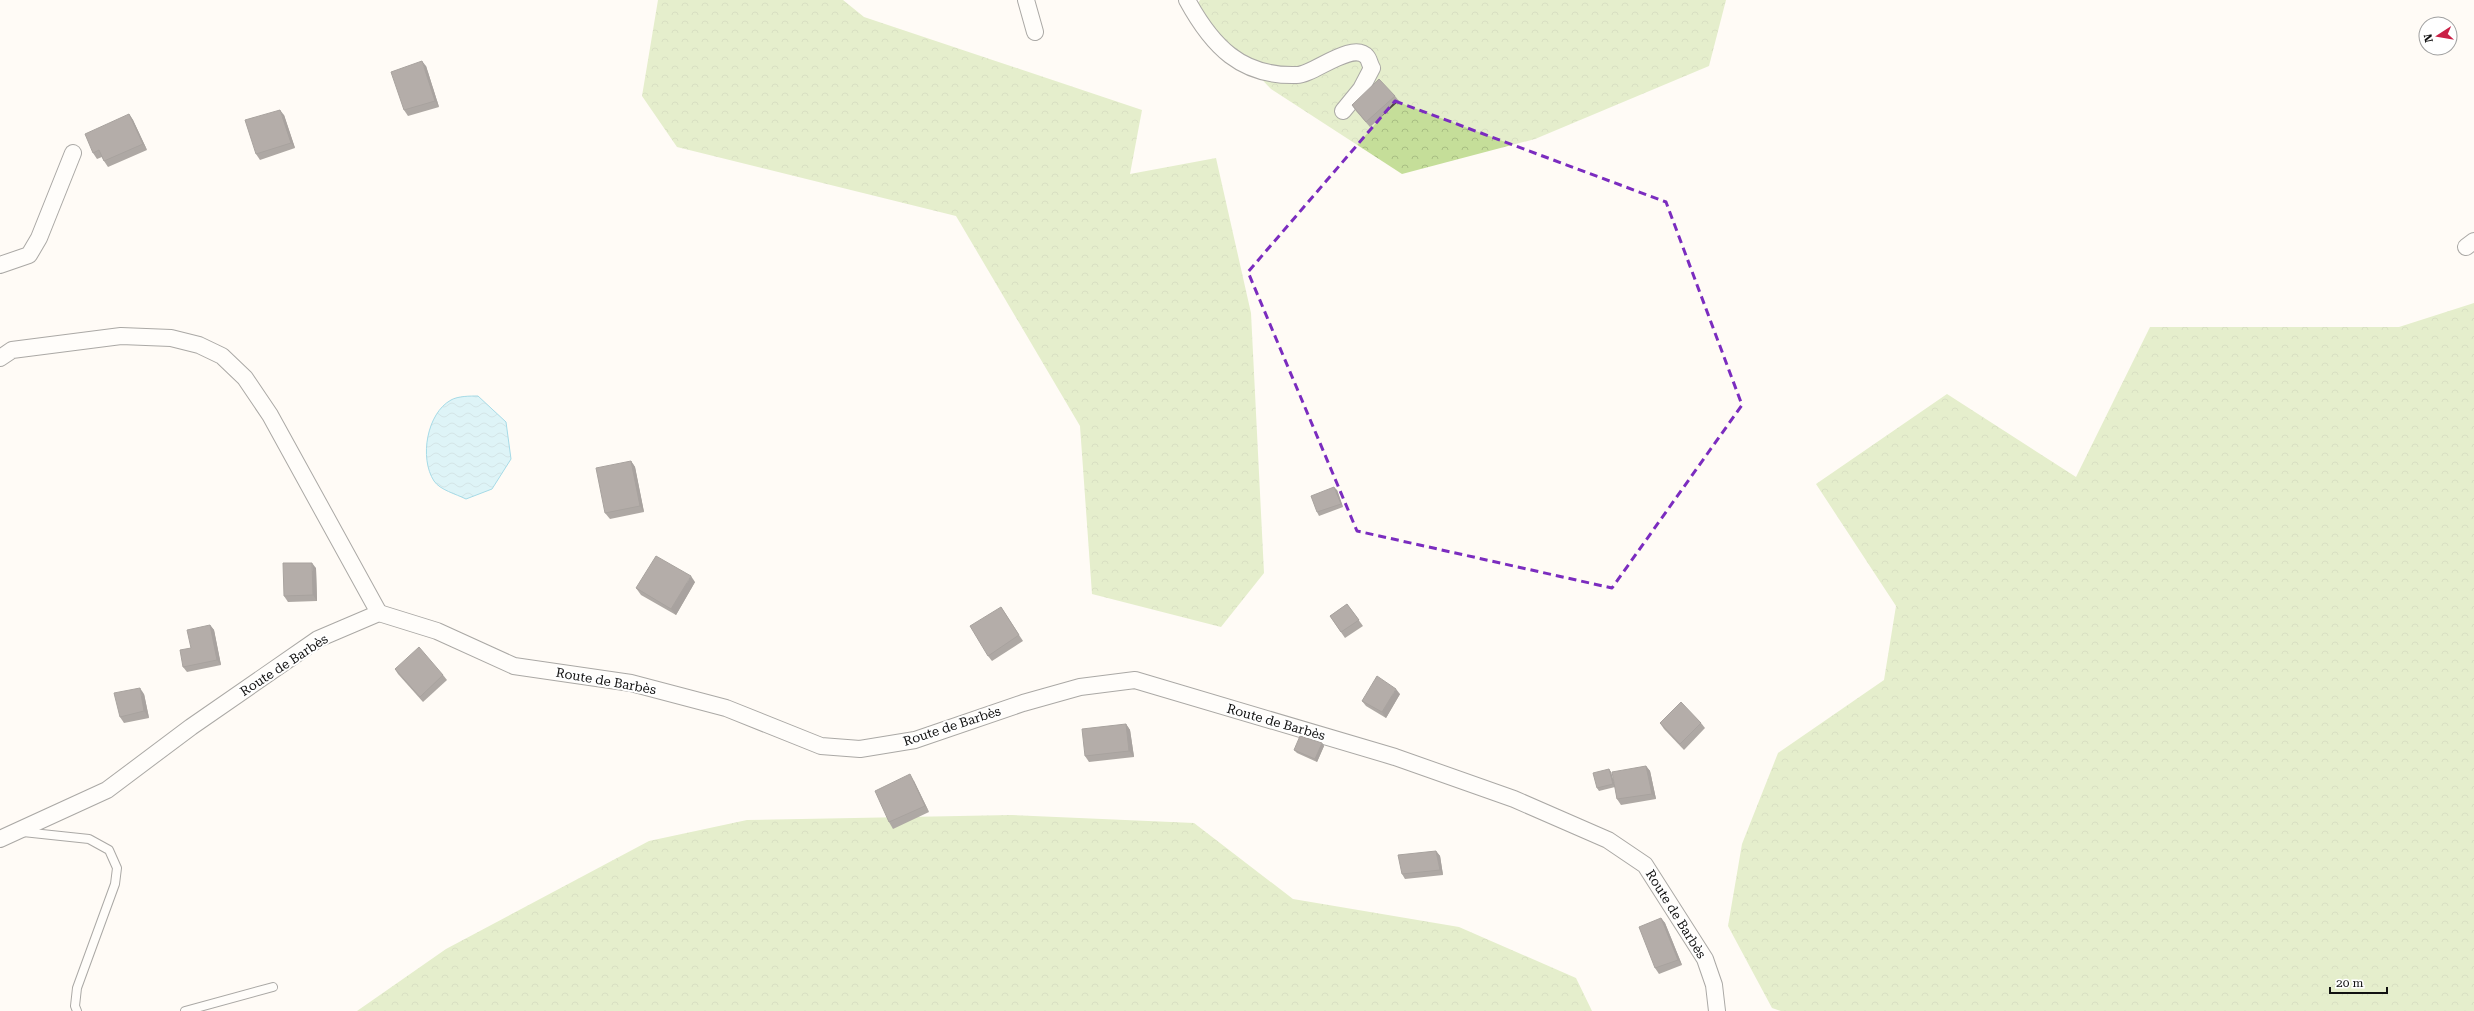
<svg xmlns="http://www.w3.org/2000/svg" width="2474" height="1011" font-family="'Roboto Serif',serif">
	<defs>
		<pattern id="forest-crowns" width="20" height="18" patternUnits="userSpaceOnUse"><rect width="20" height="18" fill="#c5de99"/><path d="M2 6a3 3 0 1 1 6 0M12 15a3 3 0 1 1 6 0" fill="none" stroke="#a8bd83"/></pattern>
		<pattern id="water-waves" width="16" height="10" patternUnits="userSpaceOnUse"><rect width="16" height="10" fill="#b7ecf9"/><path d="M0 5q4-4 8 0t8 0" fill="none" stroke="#9cc9d4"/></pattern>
	</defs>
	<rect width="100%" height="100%" fill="#fffbf5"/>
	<g fill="url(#forest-crowns)">
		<path d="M 658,0 L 843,0 L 864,17 L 1142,110 L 1130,174 L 1216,158 L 1251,313 L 1264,573 L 1221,627 L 1092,594 L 1080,426 L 956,216 L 677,147 L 642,96 Z"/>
		<path d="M 1200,0 L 1726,0 L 1709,66 L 1535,139 L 1402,174 L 1271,89 L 1194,9 Z"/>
		<path d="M 2474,303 L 2474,1011 L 1781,1011 L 1772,1008 L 1728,926 L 1742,844 L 1778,753 L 1884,680 L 1896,606 L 1816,484 L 1947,394 L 2076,477 L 2150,327 L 2399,327 Z"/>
		<path d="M 1012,815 L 1194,823 L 1293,899 L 1459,927 L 1576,978 L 1592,1011 L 357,1011 L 446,949 L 649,841 L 747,820 Z"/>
	</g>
	<path fill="url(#water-waves)" stroke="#3ab2d4" d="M 478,396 L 506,422 L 511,459 L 492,489 L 466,499 C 456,494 440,490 434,481 C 419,458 427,413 451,400 C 458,396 470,396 478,396 Z"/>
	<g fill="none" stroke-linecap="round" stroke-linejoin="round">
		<defs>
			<g id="service">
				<path d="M 23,832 L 89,839 L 109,850 L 117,868 L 115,884 L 77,988 L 75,1006 L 77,1011"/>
				<path d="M 185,1011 L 273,987"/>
			</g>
			<g id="minor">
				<path d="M 1026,0 L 1035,32"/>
				<path d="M 1187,0 C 1212,46 1241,77 1297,75 C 1313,75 1353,40 1367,57 C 1369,59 1370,65 1372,68 L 1361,89 L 1343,111"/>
				<path d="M 2466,247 L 2474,241"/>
				<path d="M 0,265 L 29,255 L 39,238 L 73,153"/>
				<path d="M 0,358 L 12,350 L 121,336 L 171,338 L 199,345 L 222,356 L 245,378 L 270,415 L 379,613"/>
				<path d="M 0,839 L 107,790 L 191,727 L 318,639 L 379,613 L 437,631 L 514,666 L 631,683 L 726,708 L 821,746 L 860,749 L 915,740 L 1023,703 L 1080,687 L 1135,680 L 1395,757 L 1514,799 L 1608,840 L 1645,865 L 1705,959 L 1714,985 L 1717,1011"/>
			</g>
		</defs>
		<use href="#service" stroke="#444" stroke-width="10"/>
		<use href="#minor" stroke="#444" stroke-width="18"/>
		<use href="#service" stroke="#fff" stroke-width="8"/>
		<use href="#minor" stroke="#fff" stroke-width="16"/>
	</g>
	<g fill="#4d4441">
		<path d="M 426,66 L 439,107 L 408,116 L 404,110 Z"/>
		<path d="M 1395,96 L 1399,101 L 1370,127 L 1356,111 L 1352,105 Z"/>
		<path d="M 129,114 L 133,120 L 147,150 L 108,167 L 104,161 L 102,157 L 97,159 L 93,153 Z"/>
		<path d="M 284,115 L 295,148 L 260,160 L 256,154 Z"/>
		<path d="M 631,461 L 635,467 L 644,512 L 610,519 L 605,513 Z"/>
		<path d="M 1337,490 L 1343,507 L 1319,516 L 1317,512 Z"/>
		<path d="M 316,568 L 317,601 L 288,602 L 284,596 Z"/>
		<path d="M 695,582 L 676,615 L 641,595 L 636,588 Z"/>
		<path d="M 1347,604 L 1363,626 L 1345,638 L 1330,616 Z"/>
		<path d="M 1001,607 L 1023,641 L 992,661 L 988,656 Z"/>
		<path d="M 210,625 L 214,630 L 221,665 L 187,672 L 183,667 L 191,648 Z"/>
		<path d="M 395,669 L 443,675 L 447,680 L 423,702 L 398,674 Z"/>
		<path d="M 144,694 L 149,718 L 124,723 L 120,717 Z"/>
		<path d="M 1400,694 L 1386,718 L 1366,706 L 1362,701 Z"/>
		<path d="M 1660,723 L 1701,723 L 1705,728 L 1684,750 L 1664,729 Z"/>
		<path d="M 1126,724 L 1130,730 L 1134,757 L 1089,762 L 1085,756 Z"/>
		<path d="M 1322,743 L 1324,746 L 1317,762 L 1297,753 L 1294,750 Z"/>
		<path d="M 1646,766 L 1650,771 L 1656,799 L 1621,805 L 1617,799 L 1615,787 L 1599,791 L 1597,788 L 1609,769 L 1611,772 L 1615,786 Z"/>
		<path d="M 914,781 L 929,812 L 893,829 L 889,822 Z"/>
		<path d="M 1436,851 L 1440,856 L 1443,875 L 1405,879 L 1402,874 Z"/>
		<path d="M 1661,918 L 1665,923 L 1682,965 L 1659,974 L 1655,968 Z"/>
	</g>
	<g fill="#3f3735">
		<path d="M 422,61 L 426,66 L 439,107 L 435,101 Z"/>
		<path d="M 280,110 L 284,115 L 295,148 L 291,143 Z"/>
		<path d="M 129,114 L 133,120 L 147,150 L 143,144 Z"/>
		<path d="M 631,461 L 635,467 L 644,512 L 640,506 Z"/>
		<path d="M 1334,487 L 1337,490 L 1343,507 L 1341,504 Z"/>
		<path d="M 312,563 L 316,568 L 317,601 L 313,595 Z"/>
		<path d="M 691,576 L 695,582 L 676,615 L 671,609 Z"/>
		<path d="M 210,625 L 214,630 L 221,665 L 217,660 Z"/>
		<path d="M 140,688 L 144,694 L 149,718 L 144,711 Z"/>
		<path d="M 1396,689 L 1400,694 L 1386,718 L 1382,712 Z"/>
		<path d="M 1126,724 L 1130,730 L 1134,757 L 1129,751 Z"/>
		<path d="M 1322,743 L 1324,746 L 1317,762 L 1315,759 Z"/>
		<path d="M 1646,766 L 1650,771 L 1656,799 L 1652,794 Z"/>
		<path d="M 1609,769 L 1611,772 L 1615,787 L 1613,784 Z"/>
		<path d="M 910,774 L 914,781 L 929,812 L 925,806 Z"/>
		<path d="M 1436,851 L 1440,856 L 1443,875 L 1440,870 Z"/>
		<path d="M 1661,918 L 1665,923 L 1682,965 L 1678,960 Z"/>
	</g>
	<g fill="#5a4f4c" stroke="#3f3735">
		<path d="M 422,61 L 435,101 L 404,110 L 391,72 Z"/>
		<path d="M 1379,79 L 1395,96 L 1366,122 L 1352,105 Z"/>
		<path d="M 280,110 L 291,143 L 256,154 L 245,120 Z"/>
		<path d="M 129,114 L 143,144 L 104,161 L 99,150 L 93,153 L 85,134 Z"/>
		<path d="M 631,461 L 640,506 L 605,513 L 596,468 Z"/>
		<path d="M 1334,487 L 1341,504 L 1317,512 L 1311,496 Z"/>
		<path d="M 656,556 L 691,576 L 671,609 L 636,588 Z"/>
		<path d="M 283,563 L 312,563 L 313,595 L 284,596 Z"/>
		<path d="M 1347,604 L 1359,620 L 1341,632 L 1330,616 Z"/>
		<path d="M 1001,607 L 1019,635 L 988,656 L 970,626 Z"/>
		<path d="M 210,625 L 217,660 L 183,667 L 180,650 L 191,648 L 187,630 Z"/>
		<path d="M 419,647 L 443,675 L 420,697 L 395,669 Z"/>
		<path d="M 1377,676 L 1396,689 L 1382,712 L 1362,701 Z"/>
		<path d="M 140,688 L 144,711 L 120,717 L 114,693 Z"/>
		<path d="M 1681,702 L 1701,723 L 1680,744 L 1660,723 Z"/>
		<path d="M 1126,724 L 1129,751 L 1085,756 L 1082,729 Z"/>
		<path d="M 1300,736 L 1322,743 L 1315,759 L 1294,750 Z"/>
		<path d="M 1646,766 L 1652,794 L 1617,799 L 1612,772 Z"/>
		<path d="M 1609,769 L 1613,784 L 1597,788 L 1593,773 Z"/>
		<path d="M 910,774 L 925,806 L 889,822 L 875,791 Z"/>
		<path d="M 1436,851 L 1440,870 L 1402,874 L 1398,855 Z"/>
		<path d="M 1661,918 L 1678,960 L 1655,968 L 1639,927 Z"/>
	</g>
	<path d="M0 0H2474V1011H0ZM 1395,101 L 1666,202 L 1742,405 L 1612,588 L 1357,531 L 1248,272 Z" fill="#fffbf5" fill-opacity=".55" fill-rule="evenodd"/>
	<path fill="none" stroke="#7b2cbf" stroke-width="3" stroke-dasharray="8 5" stroke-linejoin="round" d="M 1395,101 L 1666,202 L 1742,405 L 1612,588 L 1357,531 L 1248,272 Z"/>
	<g text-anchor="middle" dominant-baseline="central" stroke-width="4" stroke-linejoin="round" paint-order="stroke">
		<g font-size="13" fill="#111" stroke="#fff">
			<text transform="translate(284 665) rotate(-33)">Route de Barbès</text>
			<text transform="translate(606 681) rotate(10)">Route de Barbès</text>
			<text transform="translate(1276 722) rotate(16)">Route de Barbès</text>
			<text transform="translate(952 726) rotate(-18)">Route de Barbès</text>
			<text transform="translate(1676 914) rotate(58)">Route de Barbès</text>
		</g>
	</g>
	<g transform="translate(2438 36) rotate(258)"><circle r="19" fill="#ffffff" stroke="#a0a0a0"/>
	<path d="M0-3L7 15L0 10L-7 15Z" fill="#ca2046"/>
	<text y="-6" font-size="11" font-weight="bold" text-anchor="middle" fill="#111111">N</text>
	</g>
	<path d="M2330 987v6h57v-6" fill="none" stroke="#111111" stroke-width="2"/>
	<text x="2336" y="987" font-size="12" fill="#111111" stroke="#ffffff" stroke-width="3" paint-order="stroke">20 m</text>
</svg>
